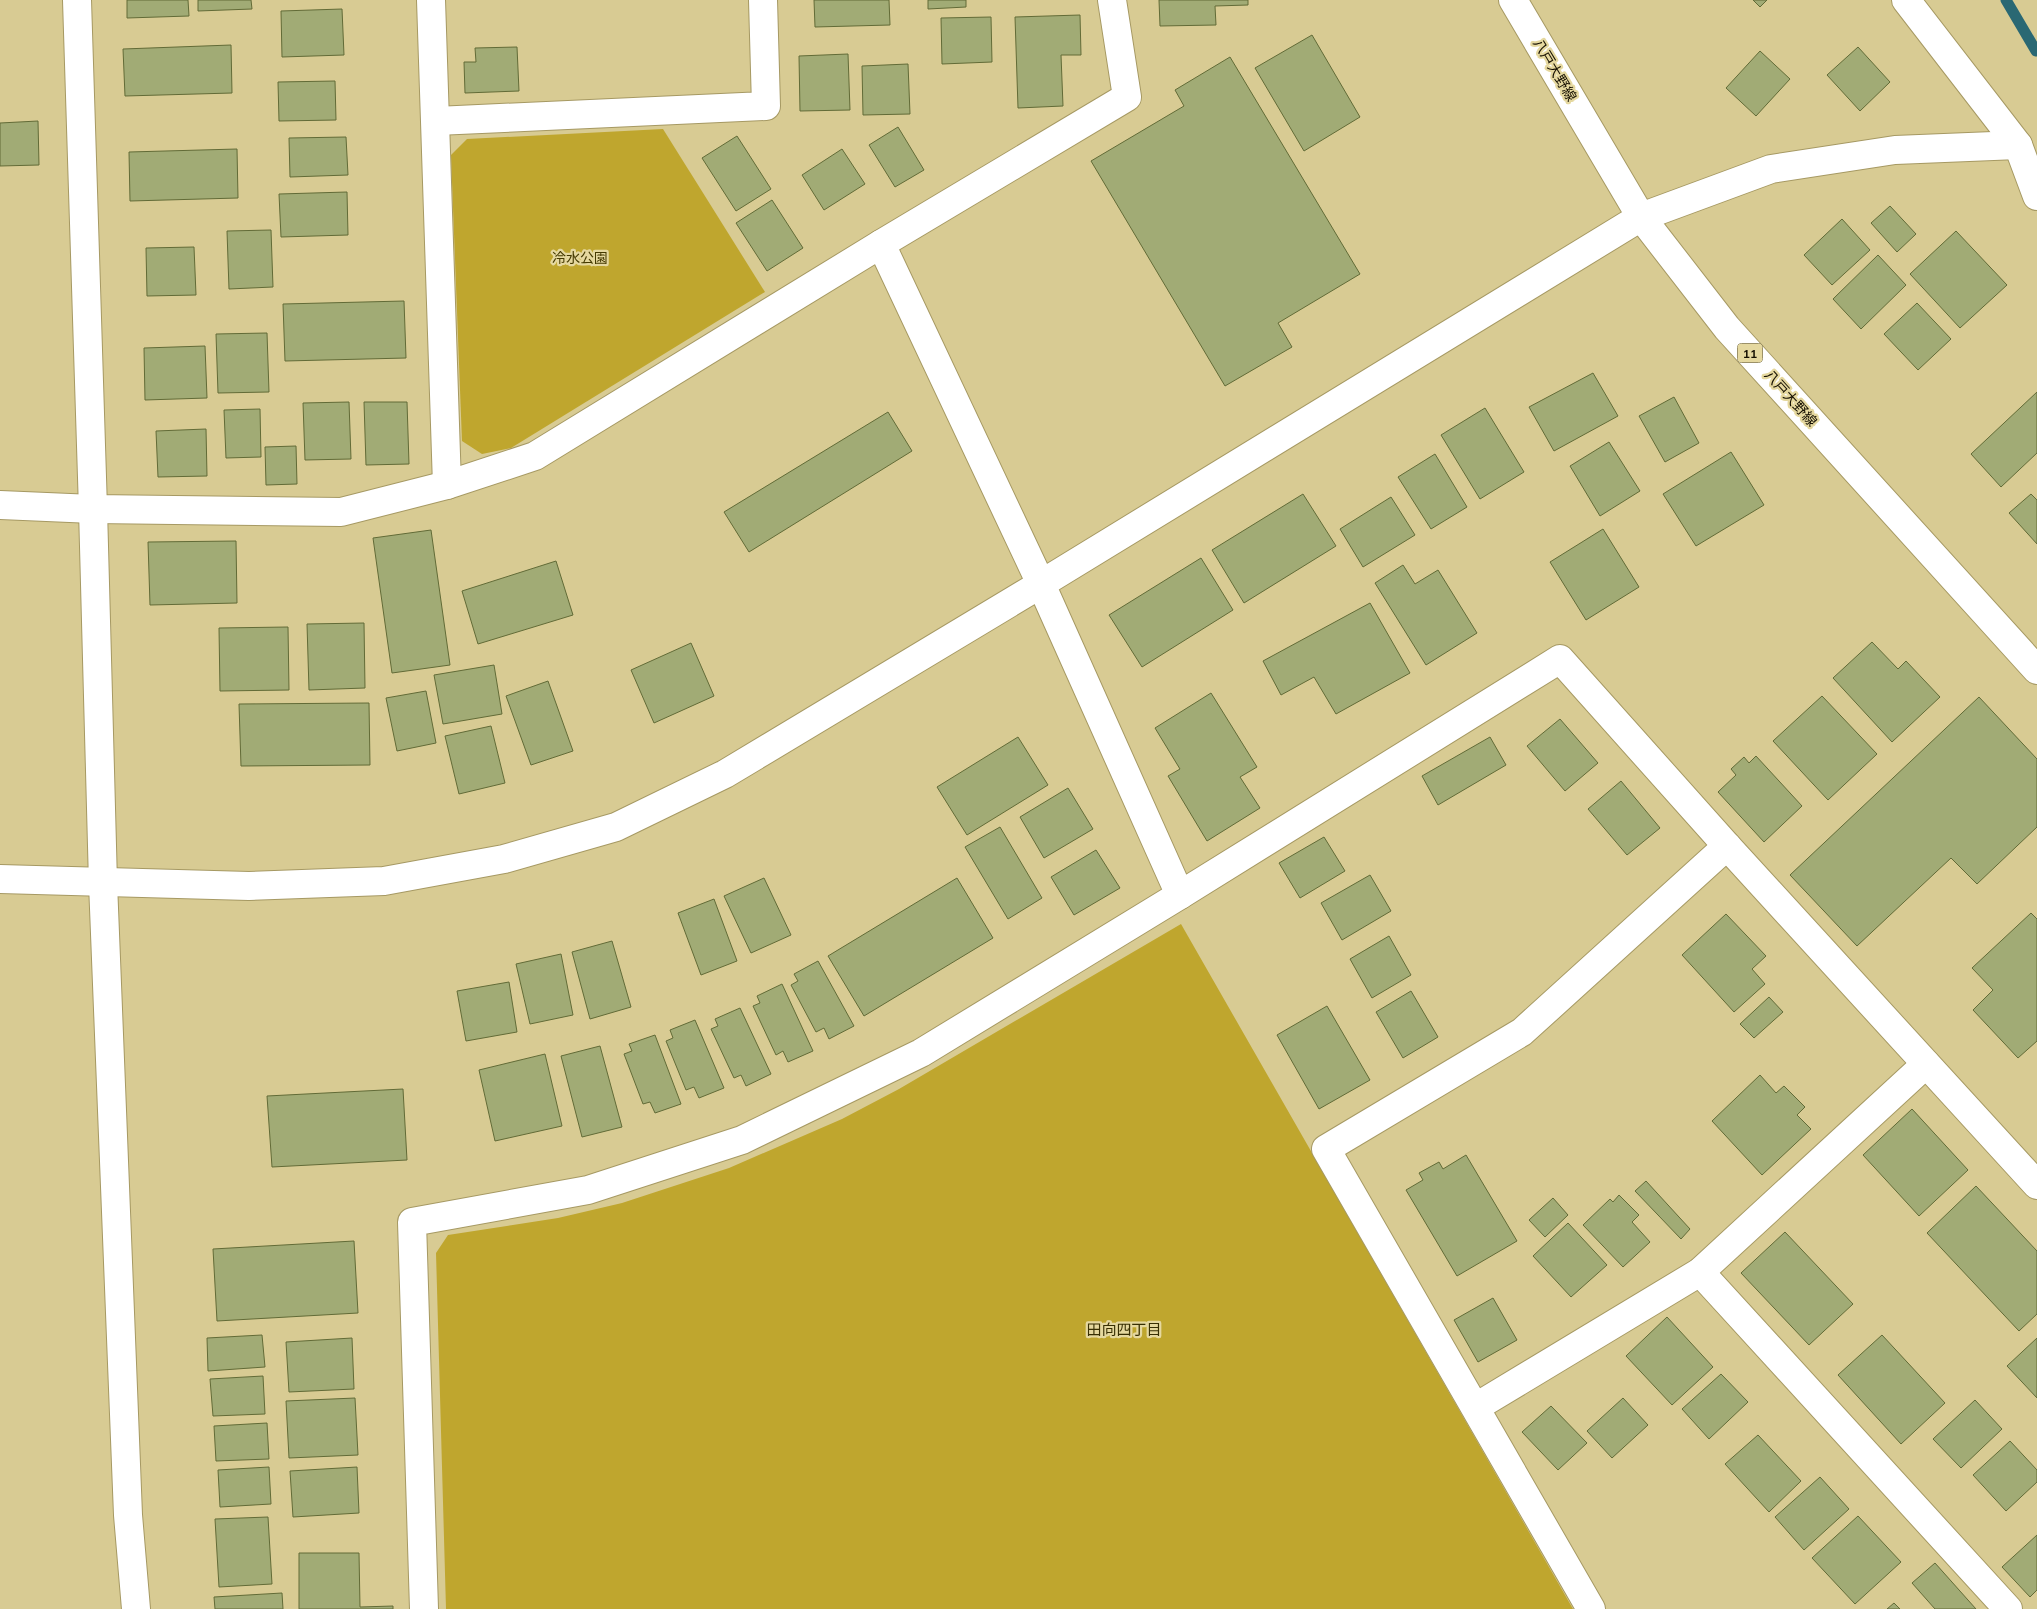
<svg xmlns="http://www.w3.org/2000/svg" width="2037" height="1609" font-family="Mulish,'Noto Sans JP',sans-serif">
	<rect width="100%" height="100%" fill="#d8cb93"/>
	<g fill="#bfa62e">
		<path d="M 663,129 L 765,292 L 511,448 L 482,454 L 462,441 L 451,155 L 467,139 Z"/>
		<path d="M 1181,924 L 1573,1609 L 446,1609 L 436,1253 L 448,1235 L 558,1218 L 622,1203 L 729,1168 L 842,1119 L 899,1089 Z"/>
	</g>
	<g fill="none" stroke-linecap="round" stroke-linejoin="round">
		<path stroke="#2a6873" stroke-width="11" d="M 2006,0 L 2036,51"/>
	</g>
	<g fill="#a1ab75" stroke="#626b37">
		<path d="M 127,0 L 188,0 L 189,16 L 127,18 Z"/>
		<path d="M 198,0 L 251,0 L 252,9 L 198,11 Z"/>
		<path d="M 814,0 L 889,0 L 890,25 L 815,27 Z"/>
		<path d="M 928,0 L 966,0 L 966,7 L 928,9 Z"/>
		<path d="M 1159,0 L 1248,0 L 1248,5 L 1215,6 L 1216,25 L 1160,26 Z"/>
		<path d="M 1753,0 L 1767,0 L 1760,7 Z"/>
		<path d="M 342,9 L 344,55 L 282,57 L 281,11 Z"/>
		<path d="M 1080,15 L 1081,55 L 1061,55 L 1063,106 L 1018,108 L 1015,17 Z"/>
		<path d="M 991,17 L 992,62 L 942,64 L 941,18 Z"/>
		<path d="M 1312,35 L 1360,117 L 1304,151 L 1255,68 Z"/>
		<path d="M 231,45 L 232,93 L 125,96 L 123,49 Z"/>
		<path d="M 517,47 L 519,91 L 465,93 L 464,62 L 476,62 L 475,48 Z"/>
		<path d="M 1858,47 L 1890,82 L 1860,111 L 1827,75 Z"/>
		<path d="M 1760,51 L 1790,79 L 1756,116 L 1726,88 Z"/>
		<path d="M 848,54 L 850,110 L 800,111 L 799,56 Z"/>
		<path d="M 1230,57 L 1360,274 L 1278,323 L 1292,347 L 1225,386 L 1091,161 L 1184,106 L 1175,90 Z"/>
		<path d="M 908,64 L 910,114 L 863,115 L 862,66 Z"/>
		<path d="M 335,81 L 336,120 L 279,121 L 278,82 Z"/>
		<path d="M 38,121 L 39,165 L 0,166 L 0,123 Z"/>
		<path d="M 898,127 L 924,170 L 895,187 L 869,145 Z"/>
		<path d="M 737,136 L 771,189 L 736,211 L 702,158 Z"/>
		<path d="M 346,137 L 348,175 L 290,177 L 289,138 Z"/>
		<path d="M 237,149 L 238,198 L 130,201 L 129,152 Z"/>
		<path d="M 842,149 L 865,184 L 824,210 L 802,175 Z"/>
		<path d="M 347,192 L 348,235 L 281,237 L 279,194 Z"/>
		<path d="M 772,200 L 803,248 L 767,271 L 736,223 Z"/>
		<path d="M 1890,206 L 1916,234 L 1897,252 L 1871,223 Z"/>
		<path d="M 1842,219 L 1870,250 L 1832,285 L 1804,255 Z"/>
		<path d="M 271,230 L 273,287 L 229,289 L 227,231 Z"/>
		<path d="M 1956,231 L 2007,285 L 1960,328 L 1910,274 Z"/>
		<path d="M 194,247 L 196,295 L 147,296 L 146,248 Z"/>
		<path d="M 1878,255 L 1906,285 L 1861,329 L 1833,299 Z"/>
		<path d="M 404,301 L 406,358 L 285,361 L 283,304 Z"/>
		<path d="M 1917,303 L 1951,339 L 1918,370 L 1884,334 Z"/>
		<path d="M 267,333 L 269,392 L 218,393 L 216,334 Z"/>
		<path d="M 205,346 L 207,398 L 145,400 L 144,348 Z"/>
		<path d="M 1593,373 L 1618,416 L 1554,451 L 1529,407 Z"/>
		<path d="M 2037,392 L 2037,453 L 2001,487 L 1971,454 Z"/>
		<path d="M 1674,397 L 1699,443 L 1665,462 L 1639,416 Z"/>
		<path d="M 349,402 L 351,459 L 305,460 L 303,403 Z"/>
		<path d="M 364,402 L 407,402 L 409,464 L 366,465 Z"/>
		<path d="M 1485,408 L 1524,472 L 1480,499 L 1441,435 Z"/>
		<path d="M 260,409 L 261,457 L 226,458 L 224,410 Z"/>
		<path d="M 888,412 L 912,451 L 749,552 L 724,512 Z"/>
		<path d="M 206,429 L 207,476 L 158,477 L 156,431 Z"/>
		<path d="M 1609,442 L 1640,491 L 1600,516 L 1570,466 Z"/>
		<path d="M 296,446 L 297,484 L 266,485 L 265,447 Z"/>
		<path d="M 1731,452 L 1764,505 L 1696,546 L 1663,494 Z"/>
		<path d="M 1435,454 L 1467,507 L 1431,529 L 1398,477 Z"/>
		<path d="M 1303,494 L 1336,546 L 1244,603 L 1212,550 Z"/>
		<path d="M 2031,494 L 2037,500 L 2037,544 L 2009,513 Z"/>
		<path d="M 1391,497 L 1415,535 L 1363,567 L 1340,529 Z"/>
		<path d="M 1603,529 L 1639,587 L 1586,620 L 1550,562 Z"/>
		<path d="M 431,530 L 450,665 L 392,673 L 373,538 Z"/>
		<path d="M 236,541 L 237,603 L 150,605 L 148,542 Z"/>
		<path d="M 1201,558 L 1233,610 L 1142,667 L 1109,615 Z"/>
		<path d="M 556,561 L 573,615 L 478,644 L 462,591 Z"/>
		<path d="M 1403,565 L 1415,584 L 1438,570 L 1477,633 L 1426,665 L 1375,583 Z"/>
		<path d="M 1370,603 L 1410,673 L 1336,714 L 1314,677 L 1281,695 L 1263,661 Z"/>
		<path d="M 364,623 L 365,688 L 309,690 L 307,624 Z"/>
		<path d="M 288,627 L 289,690 L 220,691 L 219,628 Z"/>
		<path d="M 1872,642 L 1898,669 L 1906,661 L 1940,697 L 1892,742 L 1833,678 Z"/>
		<path d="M 691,643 L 714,696 L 654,723 L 631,670 Z"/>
		<path d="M 494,665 L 502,714 L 443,724 L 434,675 Z"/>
		<path d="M 548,681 L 573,751 L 531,765 L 506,696 Z"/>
		<path d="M 426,691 L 436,743 L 397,751 L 386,698 Z"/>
		<path d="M 1211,693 L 1257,767 L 1240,777 L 1260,808 L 1207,841 L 1168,776 L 1180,769 L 1155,728 Z"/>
		<path d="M 1822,696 L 1877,754 L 1828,800 L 1773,741 Z"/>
		<path d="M 1979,697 L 2037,759 L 2037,827 L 1977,884 L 1951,858 L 1857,946 L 1790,875 Z"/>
		<path d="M 369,703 L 370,765 L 241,766 L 239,704 Z"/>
		<path d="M 1560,719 L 1598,763 L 1565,791 L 1527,746 Z"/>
		<path d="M 491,726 L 505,783 L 459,794 L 445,736 Z"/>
		<path d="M 1018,737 L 1048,785 L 967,835 L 937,787 Z"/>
		<path d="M 1490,737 L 1506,765 L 1438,805 L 1422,776 Z"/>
		<path d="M 1756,756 L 1802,806 L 1764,842 L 1718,792 L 1736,775 L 1731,769 L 1744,757 L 1749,763 Z"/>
		<path d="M 1621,781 L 1660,828 L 1627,855 L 1588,809 Z"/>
		<path d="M 1068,788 L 1093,829 L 1044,858 L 1020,817 Z"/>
		<path d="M 1000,827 L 1042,898 L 1008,919 L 965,847 Z"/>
		<path d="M 1324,837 L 1345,871 L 1300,898 L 1279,863 Z"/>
		<path d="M 1096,850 L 1120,888 L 1074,915 L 1051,877 Z"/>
		<path d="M 1370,875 L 1391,911 L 1342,940 L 1321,903 Z"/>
		<path d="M 764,878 L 791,935 L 751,953 L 724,896 Z"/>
		<path d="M 957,878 L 993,938 L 864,1016 L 828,956 Z"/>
		<path d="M 714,899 L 737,961 L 701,975 L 678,913 Z"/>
		<path d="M 2031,913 L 2037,919 L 2037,1041 L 2018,1058 L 1973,1010 L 1993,990 L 1972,968 Z"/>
		<path d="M 1726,914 L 1766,956 L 1752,969 L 1765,984 L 1734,1012 L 1682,955 Z"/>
		<path d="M 1389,936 L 1411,975 L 1372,998 L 1350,959 Z"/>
		<path d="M 612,941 L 631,1007 L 590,1019 L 572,952 Z"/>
		<path d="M 561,954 L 573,1015 L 530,1024 L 516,964 Z"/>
		<path d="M 818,961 L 854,1026 L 829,1039 L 824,1028 L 816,1032 L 791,985 L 798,981 L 794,974 Z"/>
		<path d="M 509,982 L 517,1032 L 466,1041 L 457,991 Z"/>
		<path d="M 782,984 L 813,1051 L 788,1062 L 783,1051 L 776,1055 L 753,1006 L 760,1003 L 757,996 Z"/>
		<path d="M 1411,991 L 1438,1037 L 1403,1058 L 1376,1012 Z"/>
		<path d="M 1769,997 L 1783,1012 L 1754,1038 L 1740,1024 Z"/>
		<path d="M 1327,1006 L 1370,1080 L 1319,1109 L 1277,1035 Z"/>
		<path d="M 740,1008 L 771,1074 L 746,1086 L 741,1075 L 734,1078 L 711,1029 L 718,1026 L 715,1019 Z"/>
		<path d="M 695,1020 L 724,1088 L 699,1098 L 694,1087 L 686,1090 L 666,1041 L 673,1038 L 670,1030 Z"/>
		<path d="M 655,1035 L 681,1104 L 655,1113 L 650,1102 L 643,1104 L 624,1054 L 632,1051 L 629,1044 Z"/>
		<path d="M 600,1046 L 622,1127 L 582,1137 L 561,1056 Z"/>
		<path d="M 545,1054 L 562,1126 L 495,1141 L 479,1070 Z"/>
		<path d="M 1760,1075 L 1776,1093 L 1784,1086 L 1805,1107 L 1797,1115 L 1811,1129 L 1762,1175 L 1712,1121 Z"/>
		<path d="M 403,1089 L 407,1160 L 272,1167 L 267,1096 Z"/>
		<path d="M 1912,1109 L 1968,1170 L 1919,1216 L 1863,1155 Z"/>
		<path d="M 1466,1155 L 1517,1241 L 1457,1276 L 1406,1190 L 1423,1180 L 1419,1173 L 1439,1162 L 1443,1169 Z"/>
		<path d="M 1646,1181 L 1690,1229 L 1681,1239 L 1635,1191 Z"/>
		<path d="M 1976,1186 L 2037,1251 L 2037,1314 L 2019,1331 L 1927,1233 Z"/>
		<path d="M 1619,1195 L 1639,1215 L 1632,1222 L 1650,1242 L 1623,1267 L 1583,1225 L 1610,1199 L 1613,1202 Z"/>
		<path d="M 1553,1198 L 1568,1215 L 1545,1237 L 1529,1220 Z"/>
		<path d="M 1568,1223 L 1607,1265 L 1571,1297 L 1533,1256 Z"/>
		<path d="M 1785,1232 L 1853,1304 L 1809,1345 L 1741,1273 Z"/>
		<path d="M 354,1241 L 358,1313 L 217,1321 L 213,1249 Z"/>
		<path d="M 1493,1298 L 1517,1340 L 1478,1362 L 1454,1320 Z"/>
		<path d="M 1667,1317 L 1713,1367 L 1672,1405 L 1626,1356 Z"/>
		<path d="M 262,1335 L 265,1367 L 208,1371 L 207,1338 Z"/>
		<path d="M 1882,1335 L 1945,1403 L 1901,1444 L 1838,1375 Z"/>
		<path d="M 352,1338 L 354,1389 L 289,1392 L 286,1342 Z"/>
		<path d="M 2037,1338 L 2037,1398 L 2007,1366 Z"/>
		<path d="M 1721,1374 L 1748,1402 L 1709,1439 L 1682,1409 Z"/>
		<path d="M 263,1376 L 265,1414 L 213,1416 L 210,1379 Z"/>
		<path d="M 355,1398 L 358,1455 L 289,1458 L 286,1401 Z"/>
		<path d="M 1623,1398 L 1648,1425 L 1612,1458 L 1587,1431 Z"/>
		<path d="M 1975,1400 L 2002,1429 L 1961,1468 L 1933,1439 Z"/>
		<path d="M 1551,1406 L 1587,1443 L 1558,1470 L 1522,1432 Z"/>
		<path d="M 267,1423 L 269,1459 L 216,1461 L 214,1426 Z"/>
		<path d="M 1758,1435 L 1801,1481 L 1769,1512 L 1725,1464 Z"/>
		<path d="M 2010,1441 L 2037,1470 L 2037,1482 L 2006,1511 L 1973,1475 Z"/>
		<path d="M 269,1467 L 271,1504 L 220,1507 L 218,1470 Z"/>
		<path d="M 357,1467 L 359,1513 L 293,1517 L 290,1471 Z"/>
		<path d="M 1820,1477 L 1849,1509 L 1804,1550 L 1775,1517 Z"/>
		<path d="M 1858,1516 L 1901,1562 L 1855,1604 L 1812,1558 Z"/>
		<path d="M 268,1517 L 272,1584 L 219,1587 L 215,1519 Z"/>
		<path d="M 2037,1535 L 2037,1590 L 2030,1597 L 2002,1567 Z"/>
		<path d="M 299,1553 L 359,1553 L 360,1607 L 393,1606 L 393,1609 L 299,1609 Z"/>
		<path d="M 1935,1563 L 1976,1609 L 1935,1609 L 1912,1583 Z"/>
		<path d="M 282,1593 L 283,1609 L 215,1609 L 214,1597 Z"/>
		<path d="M 1894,1603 L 1900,1609 L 1887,1609 Z"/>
	</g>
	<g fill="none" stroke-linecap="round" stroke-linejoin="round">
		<defs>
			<g id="minor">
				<path d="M 77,0 L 93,509 L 103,883"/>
				<path d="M 431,0 L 447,485"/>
				<path d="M 1906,0 L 2018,145 L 2037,196"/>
				<path d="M 436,121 L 766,106 L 763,0"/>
				<path d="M 881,244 L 1041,584 L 1180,895"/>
				<path d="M 0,505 L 93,509 L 341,512 L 447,485 L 535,456 L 881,244 L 1127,97 L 1112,0"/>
				<path d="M 1700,1272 L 2008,1609"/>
				<path d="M 1476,1407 L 1700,1272 L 1926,1064"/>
				<path d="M 424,1609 L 412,1222 L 588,1190 L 742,1140 L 921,1053 L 1180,895 L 1560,659 L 1727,846 L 2037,1185"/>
				<path d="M 1591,1609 L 1326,1149 L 1522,1032 L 1727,846"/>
			</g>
			<g id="tertiary">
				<path d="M 0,879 L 249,886 L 384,881 L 504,859 L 616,827 L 725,774 L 1041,584 L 1641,217 L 1771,169 L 1895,150 L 2018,145"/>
				<path d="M 103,883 L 128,1515 L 136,1609"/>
			</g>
			<path id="primary" d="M 1513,0 L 1641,217 L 1727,328 L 2037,670"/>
		</defs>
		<use href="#minor" stroke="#a69963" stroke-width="30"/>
		<use href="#tertiary" stroke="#a69963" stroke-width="30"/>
		<use href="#primary" stroke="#a69963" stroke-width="30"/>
		<use href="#minor" stroke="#fff" stroke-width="28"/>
		<use href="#tertiary" stroke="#fff" stroke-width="28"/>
		<use href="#primary" stroke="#fff" stroke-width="28"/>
	</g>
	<g text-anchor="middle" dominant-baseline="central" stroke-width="4.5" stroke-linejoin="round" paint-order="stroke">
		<rect fill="#e5d89f" stroke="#534b30" stroke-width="1" x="1737.5" y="343.5" width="25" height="19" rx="4"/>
		<g font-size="12" font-weight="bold" fill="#150f00">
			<text x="1750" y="353">11</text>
		</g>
		<g font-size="14" fill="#150f00" stroke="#e5d89f">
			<text transform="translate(1555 70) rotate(59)">八戸大野線</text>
			<text transform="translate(1791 398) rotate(48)">八戸大野線</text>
		</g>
		<g font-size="14" fill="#443900" stroke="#e5d89f">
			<text x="580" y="258">冷水公園</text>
		</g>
		<g font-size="15" fill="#382f03" stroke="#e5d89f">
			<text x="1124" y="1329">田向四丁目</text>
		</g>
	</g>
</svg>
